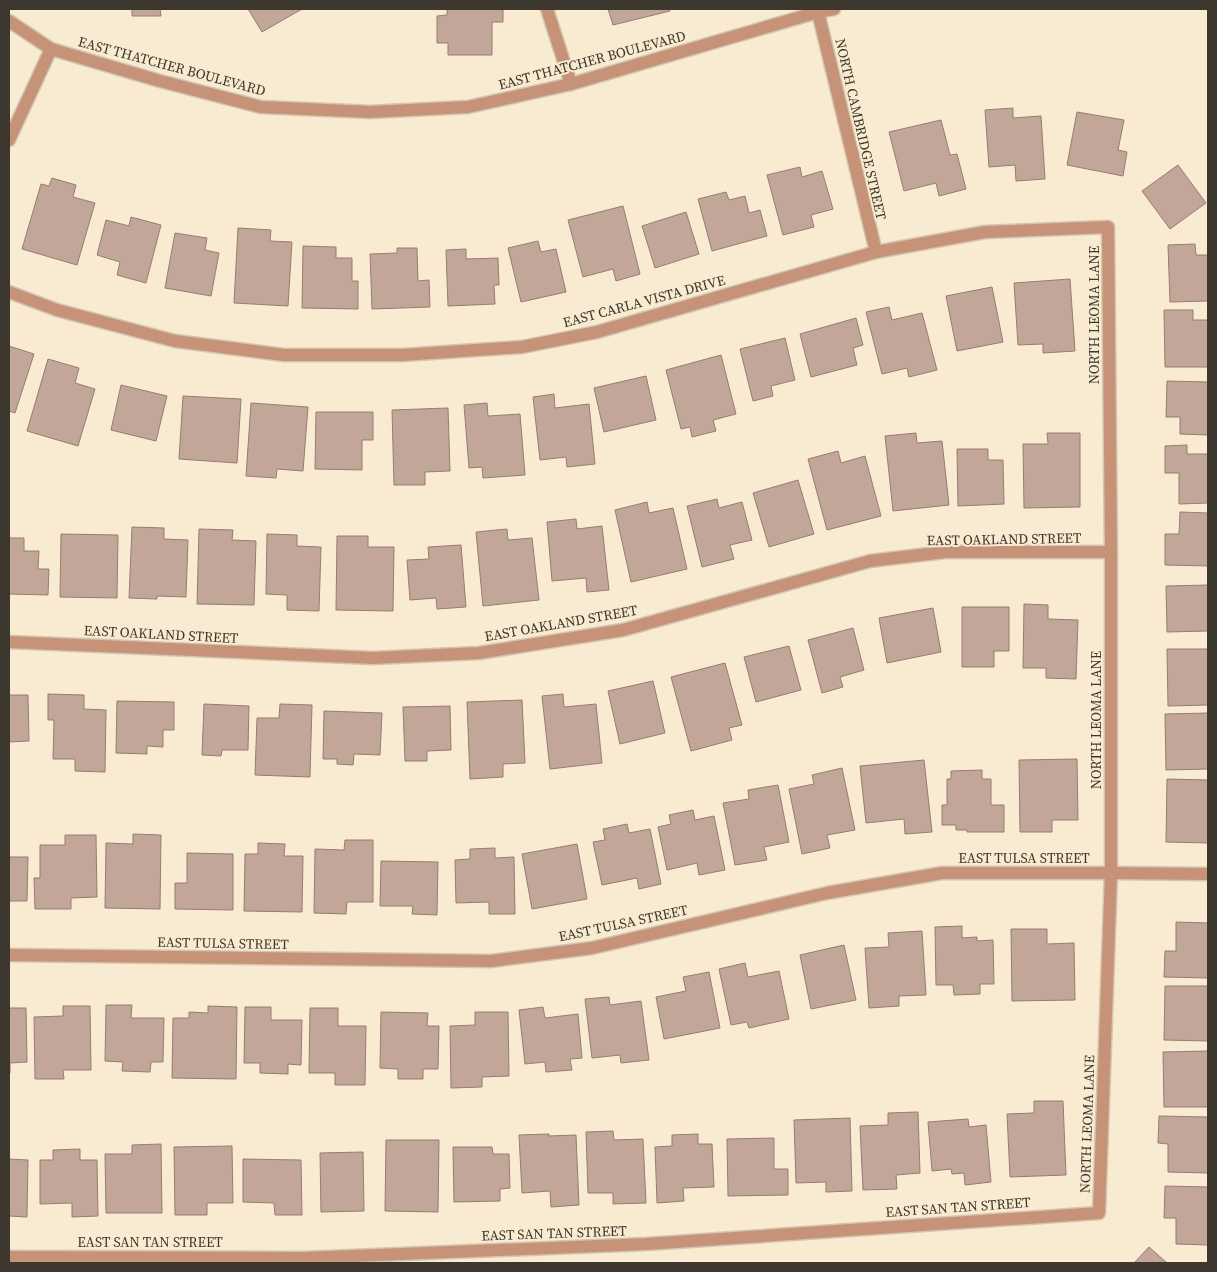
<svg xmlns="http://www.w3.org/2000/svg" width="1217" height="1272" font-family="'Source Serif 4',serif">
	<rect width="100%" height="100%" fill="#f9ebd1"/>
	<g fill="#c1a699" stroke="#967d70">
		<path d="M 132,9 L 160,9 L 161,16 L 132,16 Z"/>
		<path d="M 248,9 L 302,9 L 262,32 Z"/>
		<path d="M 447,9 L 503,9 L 503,22 L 492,22 L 492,55 L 448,55 L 448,43 L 437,43 L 437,16 L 447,15 Z"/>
		<path d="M 608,9 L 669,9 L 670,11 L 613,25 Z"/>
		<path d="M 1013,108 L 1013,118 L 1041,116 L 1045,179 L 1016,181 L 1015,165 L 989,167 L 985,110 Z"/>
		<path d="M 1077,112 L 1124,120 L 1118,150 L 1127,152 L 1123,176 L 1067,165 Z"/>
		<path d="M 941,120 L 950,155 L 957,154 L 966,189 L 939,196 L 936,183 L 904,191 L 889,132 Z"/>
		<path d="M 1178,165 L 1206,203 L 1170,229 L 1142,191 Z"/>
		<path d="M 800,167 L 802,177 L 822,171 L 833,209 L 811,215 L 814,227 L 783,235 L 767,175 Z"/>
		<path d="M 52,178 L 76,185 L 73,197 L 95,203 L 77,265 L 22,249 L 41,184 L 49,186 Z"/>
		<path d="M 726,192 L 729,200 L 745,196 L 749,213 L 760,210 L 767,236 L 712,251 L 698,199 Z"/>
		<path d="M 623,206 L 640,274 L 616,281 L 613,269 L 583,277 L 568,220 Z"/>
		<path d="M 686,212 L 699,254 L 655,268 L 642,226 Z"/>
		<path d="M 131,217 L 161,225 L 146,283 L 117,275 L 120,262 L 97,255 L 106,220 L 129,226 Z"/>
		<path d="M 238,228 L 271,230 L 270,241 L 292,242 L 288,306 L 234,303 Z"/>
		<path d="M 175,233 L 207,238 L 205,250 L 219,253 L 211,296 L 165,288 Z"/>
		<path d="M 538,241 L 541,252 L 556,249 L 566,292 L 521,302 L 508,248 Z"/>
		<path d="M 1195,244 L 1196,255 L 1208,255 L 1208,301 L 1170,302 L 1168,245 Z"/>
		<path d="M 303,246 L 336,247 L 336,258 L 352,258 L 352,281 L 358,281 L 358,309 L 302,308 Z"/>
		<path d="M 397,248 L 417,248 L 418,281 L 429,280 L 430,307 L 372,309 L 370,254 L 397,253 Z"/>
		<path d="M 466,249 L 466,259 L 498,258 L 499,285 L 494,285 L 495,304 L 448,306 L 446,250 Z"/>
		<path d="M 1070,279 L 1075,351 L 1043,353 L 1043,344 L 1018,345 L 1014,283 Z"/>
		<path d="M 992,287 L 1003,342 L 957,351 L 946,296 Z"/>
		<path d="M 889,307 L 892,320 L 922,313 L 937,370 L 909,377 L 907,368 L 882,374 L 866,312 Z"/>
		<path d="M 1164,310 L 1193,310 L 1193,320 L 1208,320 L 1208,367 L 1165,367 Z"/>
		<path d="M 856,318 L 863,345 L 853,348 L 857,365 L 811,377 L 800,334 Z"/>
		<path d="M 785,338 L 795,380 L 771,386 L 773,396 L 753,401 L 740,349 Z"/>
		<path d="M 9,346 L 34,354 L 15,413 L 9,411 Z"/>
		<path d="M 721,355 L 736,414 L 713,420 L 716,431 L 692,437 L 690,427 L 681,429 L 666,370 Z"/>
		<path d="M 48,359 L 79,368 L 75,383 L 95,389 L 78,446 L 27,431 Z"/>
		<path d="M 646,376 L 656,420 L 604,432 L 594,388 Z"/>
		<path d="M 1167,381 L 1208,382 L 1208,435 L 1180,434 L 1180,417 L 1166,417 Z"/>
		<path d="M 121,385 L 167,396 L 156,441 L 111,430 Z"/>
		<path d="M 554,394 L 555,408 L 589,404 L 595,464 L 567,467 L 566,457 L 540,460 L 533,397 Z"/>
		<path d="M 183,396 L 241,399 L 237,463 L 179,459 Z"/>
		<path d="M 251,403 L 308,407 L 303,471 L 277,469 L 276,478 L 246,476 Z"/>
		<path d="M 487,403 L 488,416 L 520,414 L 525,475 L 483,478 L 482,467 L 469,468 L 464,405 Z"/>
		<path d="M 448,408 L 450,471 L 425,472 L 425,485 L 394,485 L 392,410 Z"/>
		<path d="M 316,412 L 373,412 L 373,440 L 362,440 L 362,470 L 315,469 Z"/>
		<path d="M 916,433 L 917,443 L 942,441 L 949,505 L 893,511 L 885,436 Z"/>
		<path d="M 1047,433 L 1080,433 L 1080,507 L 1024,508 L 1023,444 L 1048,444 Z"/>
		<path d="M 1187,445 L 1187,454 L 1208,454 L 1208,503 L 1179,504 L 1179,473 L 1165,473 L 1165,446 Z"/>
		<path d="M 957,449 L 988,449 L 988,460 L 1003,460 L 1004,504 L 958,506 Z"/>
		<path d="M 838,451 L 841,463 L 865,456 L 881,516 L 827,530 L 808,459 Z"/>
		<path d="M 798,480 L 814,534 L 769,547 L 753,493 Z"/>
		<path d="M 717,499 L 719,508 L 742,502 L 752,540 L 730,545 L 734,559 L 702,567 L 687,506 Z"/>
		<path d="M 647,502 L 649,513 L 673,508 L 687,569 L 631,582 L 615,510 Z"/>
		<path d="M 1180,512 L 1208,513 L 1208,566 L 1165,565 L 1165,534 L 1179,534 Z"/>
		<path d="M 576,519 L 577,529 L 602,526 L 609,590 L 587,592 L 586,578 L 552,581 L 547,522 Z"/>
		<path d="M 132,527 L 164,528 L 164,539 L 188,540 L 186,597 L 157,596 L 157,599 L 129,598 Z"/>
		<path d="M 199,529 L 233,530 L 232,540 L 256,541 L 254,605 L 197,604 Z"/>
		<path d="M 507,529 L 508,540 L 532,538 L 539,600 L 483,606 L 476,532 Z"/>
		<path d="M 61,534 L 118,535 L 117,598 L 60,597 Z"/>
		<path d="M 267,534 L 297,535 L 297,546 L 321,547 L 319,611 L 287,610 L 287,595 L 266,594 Z"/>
		<path d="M 337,536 L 368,536 L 368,547 L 394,547 L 393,611 L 336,610 Z"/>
		<path d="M 9,538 L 24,538 L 24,551 L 39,551 L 38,569 L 49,569 L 48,595 L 9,594 Z"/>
		<path d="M 461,545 L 466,607 L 437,609 L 436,598 L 410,600 L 407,560 L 429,559 L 428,547 Z"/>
		<path d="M 1208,585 L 1208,631 L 1167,632 L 1166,586 Z"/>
		<path d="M 1024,604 L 1048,605 L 1048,619 L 1078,620 L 1076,679 L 1046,678 L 1046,668 L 1023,668 Z"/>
		<path d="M 962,607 L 1009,607 L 1009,651 L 994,651 L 994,667 L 962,667 Z"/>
		<path d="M 933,608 L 941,652 L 887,663 L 879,618 Z"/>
		<path d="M 853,628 L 864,670 L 840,677 L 843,687 L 822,693 L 808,640 Z"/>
		<path d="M 789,646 L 801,690 L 756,702 L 744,657 Z"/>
		<path d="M 1167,649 L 1208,649 L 1208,705 L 1168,706 Z"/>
		<path d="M 725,663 L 742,725 L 729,728 L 732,740 L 691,751 L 671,677 Z"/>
		<path d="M 653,681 L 665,733 L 620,744 L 608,691 Z"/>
		<path d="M 48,694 L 84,695 L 84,709 L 106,710 L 105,772 L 75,771 L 75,759 L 53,759 L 54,720 L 48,720 Z"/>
		<path d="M 563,694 L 564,707 L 596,704 L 602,763 L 550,769 L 542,696 Z"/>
		<path d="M 9,695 L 28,695 L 29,741 L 9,742 Z"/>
		<path d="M 522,700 L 525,763 L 503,764 L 503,777 L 470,779 L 467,702 Z"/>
		<path d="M 117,701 L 174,702 L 174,730 L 163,730 L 163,747 L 147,746 L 147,754 L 116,753 Z"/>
		<path d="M 204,704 L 249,706 L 248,750 L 222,750 L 221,756 L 202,755 Z"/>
		<path d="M 280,704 L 312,705 L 310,777 L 255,775 L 257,718 L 279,718 Z"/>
		<path d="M 450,706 L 451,750 L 427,751 L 427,761 L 405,761 L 403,707 Z"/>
		<path d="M 324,711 L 382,713 L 380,755 L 354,754 L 353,765 L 337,764 L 337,759 L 323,759 Z"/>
		<path d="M 1208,713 L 1208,769 L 1166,770 L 1165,714 Z"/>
		<path d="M 1077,759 L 1078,820 L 1052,820 L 1052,832 L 1020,832 L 1019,760 Z"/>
		<path d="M 924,760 L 932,832 L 905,834 L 904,819 L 866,823 L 860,766 Z"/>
		<path d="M 842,768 L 855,830 L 827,835 L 830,848 L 802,854 L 789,789 L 814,784 L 812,775 Z"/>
		<path d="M 982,770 L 982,779 L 991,779 L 991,805 L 1004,805 L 1004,832 L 967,832 L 967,830 L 956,830 L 956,825 L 942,825 L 942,805 L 947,805 L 947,779 L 951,779 L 951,771 Z"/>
		<path d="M 1167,779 L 1208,780 L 1208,843 L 1166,842 Z"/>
		<path d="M 778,785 L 789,842 L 764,847 L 767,860 L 735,865 L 723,803 L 749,799 L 748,790 Z"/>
		<path d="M 693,810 L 695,820 L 714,816 L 725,870 L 699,875 L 697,863 L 667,870 L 658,827 L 671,824 L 669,815 Z"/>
		<path d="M 627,824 L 629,833 L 650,829 L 661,884 L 639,889 L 637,878 L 602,885 L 593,842 L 605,840 L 603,829 Z"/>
		<path d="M 133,834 L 161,835 L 160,909 L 105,908 L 106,843 L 133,844 Z"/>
		<path d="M 65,835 L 96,835 L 97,897 L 71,898 L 71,909 L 35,909 L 34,878 L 40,878 L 40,845 L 65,845 Z"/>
		<path d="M 345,840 L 373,840 L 373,902 L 347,902 L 346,914 L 314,913 L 315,849 L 344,850 Z"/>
		<path d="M 258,843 L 285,844 L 284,856 L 303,856 L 302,912 L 244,911 L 245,854 L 258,854 Z"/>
		<path d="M 577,844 L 587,899 L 532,909 L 522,854 Z"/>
		<path d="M 495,848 L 495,858 L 514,857 L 515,914 L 489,914 L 489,902 L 456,903 L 455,860 L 470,859 L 470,849 Z"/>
		<path d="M 187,853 L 233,854 L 233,910 L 175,909 L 175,883 L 187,883 Z"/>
		<path d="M 9,857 L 28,857 L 27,901 L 9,901 Z"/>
		<path d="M 381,861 L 438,862 L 437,915 L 412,914 L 413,906 L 380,906 Z"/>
		<path d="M 1176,922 L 1208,923 L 1208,978 L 1164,977 L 1165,951 L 1176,951 Z"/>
		<path d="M 962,926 L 962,938 L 977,937 L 977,941 L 993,940 L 994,984 L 980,984 L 980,994 L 954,995 L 953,985 L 936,985 L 935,927 Z"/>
		<path d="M 1011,929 L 1047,929 L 1047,944 L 1074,943 L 1075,1000 L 1012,1001 Z"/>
		<path d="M 922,931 L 926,995 L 899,996 L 899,1006 L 869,1008 L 865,948 L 889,947 L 888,933 Z"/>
		<path d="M 844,945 L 856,1000 L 811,1009 L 800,955 Z"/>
		<path d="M 745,963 L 748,977 L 779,971 L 789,1019 L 749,1028 L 747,1022 L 731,1025 L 719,969 Z"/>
		<path d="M 709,972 L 720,1028 L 664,1039 L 656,997 L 686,991 L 683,977 Z"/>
		<path d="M 1165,986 L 1208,986 L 1208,1041 L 1164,1040 Z"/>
		<path d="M 609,997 L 610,1005 L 641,1001 L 649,1060 L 621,1063 L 620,1055 L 592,1058 L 585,999 Z"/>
		<path d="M 106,1005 L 132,1005 L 131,1018 L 164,1018 L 163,1062 L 151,1062 L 150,1072 L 122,1071 L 123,1062 L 105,1061 Z"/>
		<path d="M 63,1006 L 90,1006 L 91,1070 L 63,1070 L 64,1079 L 35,1079 L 34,1017 L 63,1016 Z"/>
		<path d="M 208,1006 L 237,1007 L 236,1079 L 172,1078 L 173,1018 L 189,1018 L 189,1012 L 208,1013 Z"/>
		<path d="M 245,1007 L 271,1007 L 271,1020 L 302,1020 L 301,1065 L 288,1064 L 288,1074 L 260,1073 L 260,1063 L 244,1063 Z"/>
		<path d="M 543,1007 L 545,1018 L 578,1014 L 582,1058 L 570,1059 L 572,1070 L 546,1072 L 545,1062 L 525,1064 L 519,1010 Z"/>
		<path d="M 9,1008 L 26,1008 L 27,1062 L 10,1063 L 10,1073 L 9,1073 Z"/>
		<path d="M 310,1008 L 338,1008 L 338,1026 L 366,1026 L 365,1085 L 335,1085 L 335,1073 L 309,1073 Z"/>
		<path d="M 381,1012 L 428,1013 L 427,1026 L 439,1026 L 438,1069 L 423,1069 L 423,1079 L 398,1079 L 398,1069 L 380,1068 Z"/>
		<path d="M 475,1012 L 508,1012 L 509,1076 L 482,1077 L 482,1087 L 451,1088 L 450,1026 L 475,1025 Z"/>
		<path d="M 1208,1051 L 1208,1107 L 1164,1107 L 1163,1052 Z"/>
		<path d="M 1034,1101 L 1063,1101 L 1066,1175 L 1010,1177 L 1007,1114 L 1034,1113 Z"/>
		<path d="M 918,1112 L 920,1173 L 896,1175 L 897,1189 L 863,1190 L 860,1126 L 888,1125 L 888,1113 Z"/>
		<path d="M 1159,1116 L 1208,1117 L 1208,1173 L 1168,1172 L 1168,1144 L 1158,1143 Z"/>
		<path d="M 850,1118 L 852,1191 L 826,1192 L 826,1182 L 796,1183 L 794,1120 Z"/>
		<path d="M 968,1119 L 969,1127 L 986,1125 L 991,1182 L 965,1185 L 964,1173 L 952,1174 L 951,1169 L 932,1171 L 928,1122 Z"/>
		<path d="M 613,1131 L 614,1140 L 643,1139 L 646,1203 L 613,1204 L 613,1193 L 588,1193 L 586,1132 Z"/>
		<path d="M 549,1134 L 549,1136 L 576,1135 L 579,1205 L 551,1207 L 550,1191 L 522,1193 L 519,1135 Z"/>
		<path d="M 698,1134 L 698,1144 L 712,1144 L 714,1187 L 683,1188 L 684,1201 L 657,1203 L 655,1147 L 672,1146 L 672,1135 Z"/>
		<path d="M 774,1138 L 774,1169 L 788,1169 L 788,1195 L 728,1196 L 727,1139 Z"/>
		<path d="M 386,1140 L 439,1140 L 438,1212 L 385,1211 Z"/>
		<path d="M 161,1144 L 162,1213 L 106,1213 L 105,1154 L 132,1154 L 132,1145 Z"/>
		<path d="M 232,1146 L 233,1203 L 207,1203 L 207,1215 L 175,1215 L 174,1147 Z"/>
		<path d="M 453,1147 L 492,1147 L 493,1154 L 509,1154 L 510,1188 L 500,1189 L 500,1201 L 454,1202 Z"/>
		<path d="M 80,1149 L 80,1160 L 97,1160 L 98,1216 L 72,1217 L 72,1203 L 40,1204 L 40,1160 L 53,1160 L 53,1150 Z"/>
		<path d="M 363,1152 L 364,1211 L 321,1212 L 320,1153 Z"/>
		<path d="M 9,1154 L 9,1159 L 28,1160 L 27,1217 L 9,1216 Z"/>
		<path d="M 243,1159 L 301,1160 L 302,1215 L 275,1215 L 274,1203 L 243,1202 Z"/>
		<path d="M 1165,1186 L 1208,1187 L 1208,1245 L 1176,1244 L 1176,1218 L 1164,1218 Z"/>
		<path d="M 1149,1247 L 1167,1263 L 1134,1263 Z"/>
	</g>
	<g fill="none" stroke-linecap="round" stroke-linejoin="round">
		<defs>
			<g id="minor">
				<path d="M 547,9 L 571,84"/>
				<path d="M 818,12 L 876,252"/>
				<path d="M 9,21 L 51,49 L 160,81 L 261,107 L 370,112 L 468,107 L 571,84 L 818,12 L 834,9"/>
				<path d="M 9,140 L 51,49"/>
				<path d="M 9,292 L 57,310 L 175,341 L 284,355 L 402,355 L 522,347 L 597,332 L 876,252 L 985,232 L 1108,227 L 1111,552 L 1111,873 L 1099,1213 L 646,1244 L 304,1258 L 9,1257"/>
				<path d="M 9,642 L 373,658 L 479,653 L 623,630 L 870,561 L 945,552 L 1111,552"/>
				<path d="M 9,955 L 491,961 L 592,948 L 827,893 L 942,873 L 1111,873 L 1208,874"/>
			</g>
		</defs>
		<use href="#minor" stroke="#d3c7b0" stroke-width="15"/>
		<use href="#minor" stroke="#c69378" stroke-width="12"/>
	</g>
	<g text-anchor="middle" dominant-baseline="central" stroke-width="4" stroke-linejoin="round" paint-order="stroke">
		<g font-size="14" fill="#3d382e" stroke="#f9ebd1">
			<text transform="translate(592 60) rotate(-15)">EAST THATCHER BOULEVARD</text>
			<text transform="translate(172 66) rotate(15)">EAST THATCHER BOULEVARD</text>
			<text transform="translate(861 129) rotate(77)">NORTH CAMBRIDGE STREET</text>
			<text transform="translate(644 301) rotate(-15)">EAST CARLA VISTA DRIVE</text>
			<text transform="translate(1094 315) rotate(-90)">NORTH LEOMA LANE</text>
			<text transform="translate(1004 539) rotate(-1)">EAST OAKLAND STREET</text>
			<text transform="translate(561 623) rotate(-10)">EAST OAKLAND STREET</text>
			<text transform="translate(161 634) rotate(3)">EAST OAKLAND STREET</text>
			<text transform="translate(1096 720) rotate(-90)">NORTH LEOMA LANE</text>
			<text x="1024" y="858">EAST TULSA STREET</text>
			<text transform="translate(623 923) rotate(-12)">EAST TULSA STREET</text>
			<text transform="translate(223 943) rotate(1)">EAST TULSA STREET</text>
			<text transform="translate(1087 1124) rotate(-88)">NORTH LEOMA LANE</text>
			<text transform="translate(958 1207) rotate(-4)">EAST SAN TAN STREET</text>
			<text transform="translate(554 1233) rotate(-2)">EAST SAN TAN STREET</text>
			<text x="150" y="1242">EAST SAN TAN STREET</text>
		</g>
	</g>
	<rect width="1217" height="1272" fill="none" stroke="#3d382e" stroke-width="20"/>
</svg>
